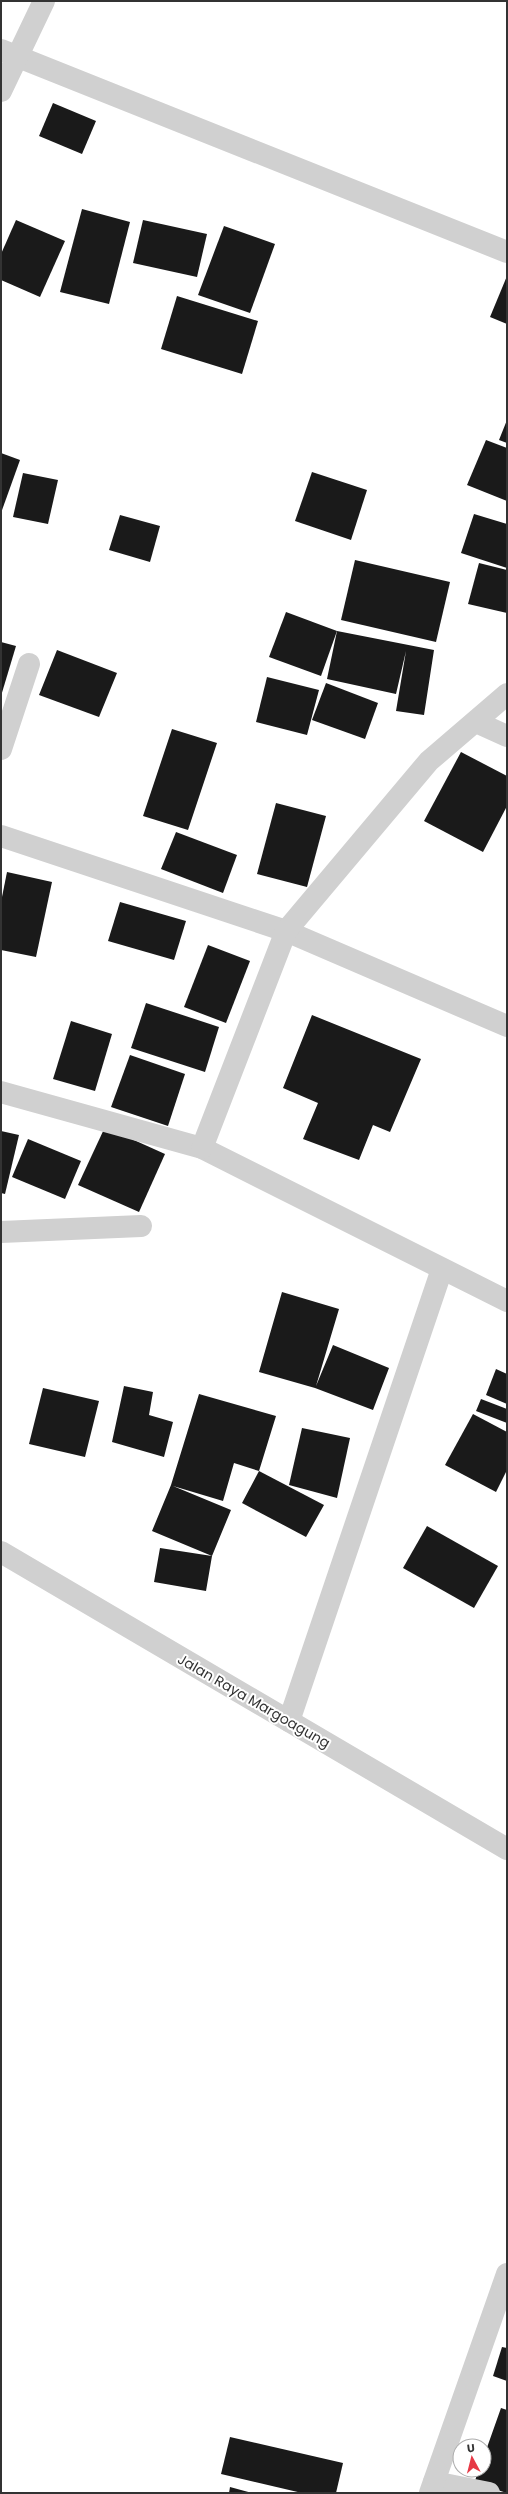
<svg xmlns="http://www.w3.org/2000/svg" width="508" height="2494" font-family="Poppins,sans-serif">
	<rect width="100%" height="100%" fill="#fff"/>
	<g fill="#1a1a1a">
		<path d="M 53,103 L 96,121 L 82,154 L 39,136 Z"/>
		<path d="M 82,209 L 130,222 L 109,304 L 60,292 Z"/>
		<path d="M 16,220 L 65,241 L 40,297 L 1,280 L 1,254 Z"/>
		<path d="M 143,220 L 207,234 L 197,277 L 133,263 Z"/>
		<path d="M 224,226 L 275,244 L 250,313 L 198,295 Z"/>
		<path d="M 507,276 L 507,324 L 490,317 Z"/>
		<path d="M 177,296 L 258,321 L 242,374 L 161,349 Z"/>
		<path d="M 507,420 L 507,443 L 499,440 Z"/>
		<path d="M 486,440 L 507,448 L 507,501 L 467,485 Z"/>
		<path d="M 1,453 L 20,460 L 1,513 Z"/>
		<path d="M 312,472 L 367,490 L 351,540 L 295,521 Z"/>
		<path d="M 23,473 L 58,480 L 48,524 L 13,517 Z"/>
		<path d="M 474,514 L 507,524 L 507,568 L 461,553 Z"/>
		<path d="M 120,515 L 160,526 L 150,562 L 109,550 Z"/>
		<path d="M 355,560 L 450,582 L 436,642 L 341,620 Z"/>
		<path d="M 479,563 L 507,570 L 507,613 L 468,604 Z"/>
		<path d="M 286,612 L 337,631 L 321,676 L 269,657 Z"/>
		<path d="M 337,631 L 434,650 L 424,715 L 396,711 L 406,651 L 396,694 L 327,679 Z"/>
		<path d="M 1,642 L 16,646 L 1,696 Z"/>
		<path d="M 57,650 L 117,673 L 99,717 L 39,695 Z"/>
		<path d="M 267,677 L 319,690 L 307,735 L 256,722 Z"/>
		<path d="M 326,683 L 378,703 L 365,739 L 312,720 Z"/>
		<path d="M 172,729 L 217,743 L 188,830 L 143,816 Z"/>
		<path d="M 461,752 L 507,776 L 507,806 L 483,852 L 424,821 Z"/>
		<path d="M 276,803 L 326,816 L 307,887 L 257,874 Z"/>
		<path d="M 176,832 L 237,855 L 223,893 L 161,869 Z"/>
		<path d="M 7,872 L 52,882 L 36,957 L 1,950 L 1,902 Z"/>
		<path d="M 120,902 L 186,921 L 174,960 L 108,941 Z"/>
		<path d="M 208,945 L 250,961 L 226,1023 L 184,1007 Z"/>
		<path d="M 146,1003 L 219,1027 L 205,1072 L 131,1048 Z"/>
		<path d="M 312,1015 L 421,1059 L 390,1132 L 373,1125 L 359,1160 L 303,1139 L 318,1103 L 283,1088 Z"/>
		<path d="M 71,1021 L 112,1034 L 95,1091 L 53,1079 Z"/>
		<path d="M 130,1055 L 185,1074 L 168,1126 L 111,1107 Z"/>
		<path d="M 105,1127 L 165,1154 L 139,1212 L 78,1185 Z"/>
		<path d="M 1,1131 L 19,1135 L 5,1194 L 1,1193 Z"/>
		<path d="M 28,1139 L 81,1161 L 65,1199 L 12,1177 Z"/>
		<path d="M 282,1292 L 339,1309 L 316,1386 L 333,1345 L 389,1368 L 373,1410 L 315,1388 L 259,1372 Z"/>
		<path d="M 496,1369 L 507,1374 L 507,1404 L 486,1395 Z"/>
		<path d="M 124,1386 L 153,1392 L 149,1415 L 173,1422 L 164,1457 L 112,1442 Z"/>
		<path d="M 43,1388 L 99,1401 L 85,1457 L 29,1444 Z"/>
		<path d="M 199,1394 L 276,1416 L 259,1471 L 234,1463 L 223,1501 L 173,1486 L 231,1510 L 212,1556 L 206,1591 L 154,1582 L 160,1548 L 212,1556 L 152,1531 L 171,1485 Z"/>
		<path d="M 481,1399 L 507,1409 L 507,1423 L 476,1411 Z"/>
		<path d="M 473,1414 L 507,1432 L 507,1470 L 496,1492 L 445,1465 Z"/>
		<path d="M 302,1428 L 350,1438 L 337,1498 L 289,1485 Z"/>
		<path d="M 259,1471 L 324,1505 L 306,1537 L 242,1503 Z"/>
		<path d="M 427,1526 L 498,1566 L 474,1608 L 403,1568 Z"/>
		<path d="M 502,2347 L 507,2348 L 507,2381 L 493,2376 Z"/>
		<path d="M 501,2408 L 507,2410 L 507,2493 L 474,2483 L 479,2470 L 484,2470 L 484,2456 Z"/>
		<path d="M 230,2437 L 343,2463 L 336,2493 L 302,2493 L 221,2474 Z"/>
		<path d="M 230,2487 L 252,2493 L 229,2493 Z"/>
	</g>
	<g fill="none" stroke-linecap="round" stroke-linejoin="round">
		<g stroke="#d0d0d0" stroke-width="22">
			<path d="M 1,50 L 507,252"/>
			<path d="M 1,91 L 44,1"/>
			<path d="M 476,722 L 507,736"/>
			<path d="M 1,749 L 29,664"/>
			<path d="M 1,836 L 286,931 L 507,1026"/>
			<path d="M 1,1092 L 202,1148 L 507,1301"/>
			<path d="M 202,1148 L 286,931 L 429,761 L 507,694"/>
			<path d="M 1,1232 L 141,1226"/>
			<path d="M 1,1552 L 507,1849"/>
			<path d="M 289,1721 L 442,1269"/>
			<path d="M 434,2482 L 489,2493"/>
			<path d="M 430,2493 L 507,2274"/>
		</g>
	</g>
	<g text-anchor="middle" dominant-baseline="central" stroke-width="4" stroke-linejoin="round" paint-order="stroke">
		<g font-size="14" fill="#333" stroke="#fff">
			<text transform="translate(254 1701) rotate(30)">Jalan Raya Margoagung</text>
		</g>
	</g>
	<rect width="508" height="2494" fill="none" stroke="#333333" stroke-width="4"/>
	<g transform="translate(472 2458) rotate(353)"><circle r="19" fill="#ffffff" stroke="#adadad"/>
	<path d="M0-3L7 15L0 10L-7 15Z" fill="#e63946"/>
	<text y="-6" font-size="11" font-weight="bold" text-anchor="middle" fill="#333333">U</text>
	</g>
</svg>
